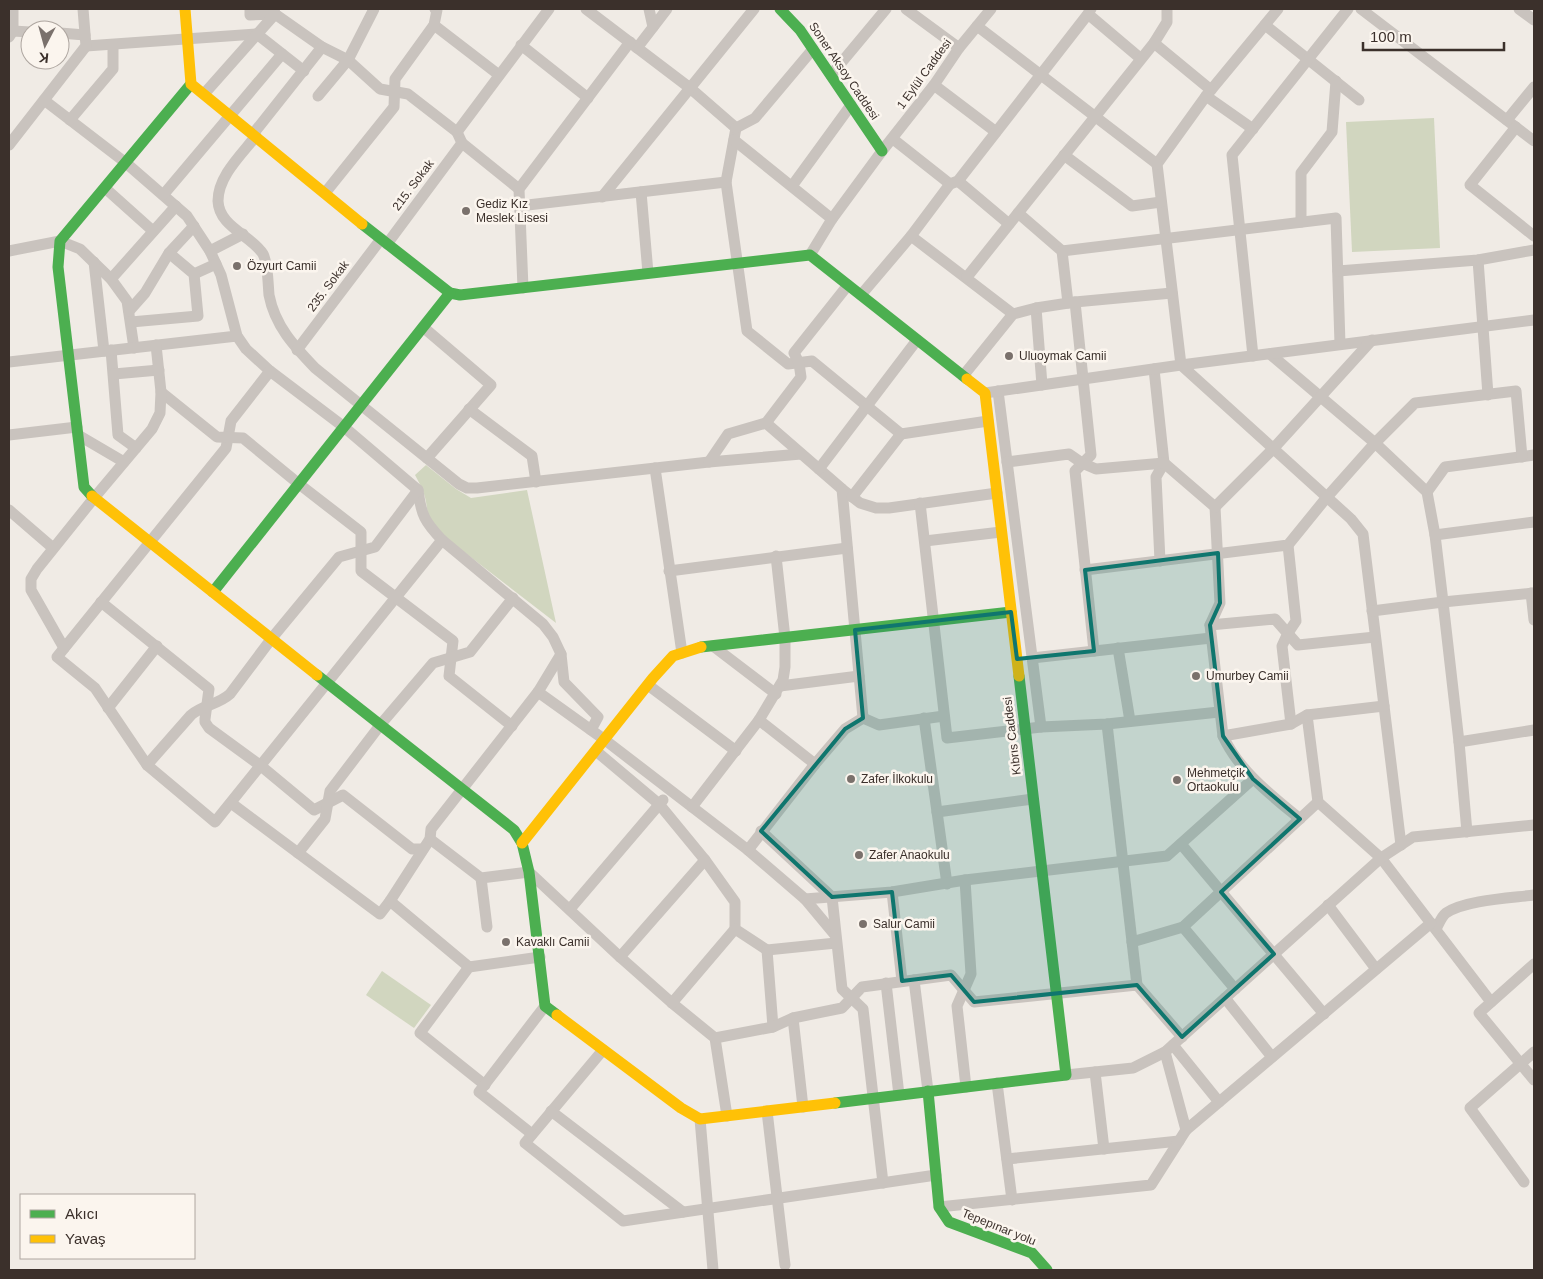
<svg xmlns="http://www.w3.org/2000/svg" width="1543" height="1279" font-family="Arial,sans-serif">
	<rect width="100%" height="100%" fill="#f0ebe5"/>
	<g fill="#d1d6bf">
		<path d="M 1434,118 L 1440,248 L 1352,252 L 1346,122 Z"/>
		<path d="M 426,465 L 456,489 L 471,498 L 527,490 L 556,623 L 437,531 C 425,519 429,509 424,494 C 422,487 418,481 415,475 Z"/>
		<path d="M 382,971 L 431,1005 L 414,1028 L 366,995 Z"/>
	</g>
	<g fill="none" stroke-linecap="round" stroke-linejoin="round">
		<g stroke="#c9c3be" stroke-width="11">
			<path d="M 250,9 L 250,15 L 275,14"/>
			<path d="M 274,9 L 275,14 L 322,47 L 348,60 L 380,89 L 408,94 L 457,132 L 462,143 L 519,189"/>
			<path d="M 586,9 L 690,88 L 736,128"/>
			<path d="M 649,9 L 653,27"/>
			<path d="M 906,9 L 959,48"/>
			<path d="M 1091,9 L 1088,14 L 1140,58"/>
			<path d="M 1278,9 L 1206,96 L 1157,164 L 1181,365 L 1351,519 L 1363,534 L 1401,845"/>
			<path d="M 1361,9 L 1534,141"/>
			<path d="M 1519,9 L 1534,20"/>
			<path d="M 434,25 L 499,75"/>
			<path d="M 1265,25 L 1359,100"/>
			<path d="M 977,26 L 1157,164"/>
			<path d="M 13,31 L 30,32"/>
			<path d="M 60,33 L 85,35"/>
			<path d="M 9,37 L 13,31 L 13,9"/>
			<path d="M 1154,43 L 1211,90"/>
			<path d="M 521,45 L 588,98"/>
			<path d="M 86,46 L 257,34 L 304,71"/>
			<path d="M 637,48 L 667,9"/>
			<path d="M 831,75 L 886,9"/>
			<path d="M 934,85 L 996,132"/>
			<path d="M 204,94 L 275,14"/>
			<path d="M 318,96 L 348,60 L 374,9"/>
			<path d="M 1206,96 L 1253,129"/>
			<path d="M 44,100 L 126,163 L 187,216 L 210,251 L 216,264 L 221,275 L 237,336 L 246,349 L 270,371 L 344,427 L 418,490 C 421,515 425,522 442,540 L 543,624 L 553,637 L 561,654 L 564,682 L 598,717 L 591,730"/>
			<path d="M 70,120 L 113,69 L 113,45"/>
			<path d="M 1507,120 L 1534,87"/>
			<path d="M 1516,127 L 1470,185 L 1534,236"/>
			<path d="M 736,128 L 726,182 L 747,331 L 788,364 L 812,361 L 901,434 L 988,421"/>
			<path d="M 736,128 L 755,118 L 813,49"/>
			<path d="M 457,132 L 549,9"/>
			<path d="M 253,134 L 322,47"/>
			<path d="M 256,136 C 242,154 218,176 218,201 C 219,227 251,235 263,254 C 268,263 268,284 269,295 C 275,326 294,346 315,368 L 459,484 L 467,488 L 477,488 L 709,462 L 801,454"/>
			<path d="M 893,139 L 950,184"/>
			<path d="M 734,140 L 832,219"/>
			<path d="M 9,145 L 86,46 L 83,9"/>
			<path d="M 1064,155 L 1132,206 L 1161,202"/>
			<path d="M 958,181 L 1009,224"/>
			<path d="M 792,186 L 851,105"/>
			<path d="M 105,188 L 153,231"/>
			<path d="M 641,192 L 648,273"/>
			<path d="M 325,193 L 394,107 L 395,79 L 434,25 L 437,10 L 435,9"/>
			<path d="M 164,194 L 282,54"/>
			<path d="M 602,197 L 754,9"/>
			<path d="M 519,206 L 726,182"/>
			<path d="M 1018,213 L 1062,251 L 1068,303"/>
			<path d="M 1301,222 L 1301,173 L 1332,132 L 1336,81"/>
			<path d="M 911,236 L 1013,314"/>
			<path d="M 387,244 L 462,143"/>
			<path d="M 9,251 L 60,241 L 80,249 L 111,279 L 127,301 L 134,348"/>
			<path d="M 210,251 L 243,234"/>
			<path d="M 1062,251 L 1336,218 L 1340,344"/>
			<path d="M 810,255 L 832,219 L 882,151 L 934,85 L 959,48 L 991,9"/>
			<path d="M 1478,260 L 1488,395"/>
			<path d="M 94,262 L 104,351"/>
			<path d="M 1338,271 L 1478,260 L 1534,250"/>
			<path d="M 194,274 L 216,264"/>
			<path d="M 967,277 L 1154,43 L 1167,22 L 1167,9"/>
			<path d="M 111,279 L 176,206"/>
			<path d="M 523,288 L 519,189 L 630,42"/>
			<path d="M 861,295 L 911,236 L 950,184 L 958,181 L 1088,14"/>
			<path d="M 1075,302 L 1091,455 L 1075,471 L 1094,651"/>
			<path d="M 1036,308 L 1042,385"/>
			<path d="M 129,311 L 145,293 L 169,253 L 194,226"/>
			<path d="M 131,322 L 198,316 L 194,274 L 169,253"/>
			<path d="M 423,327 L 491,385 L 427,458"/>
			<path d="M 111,350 L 118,435 L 136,448"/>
			<path d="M 297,350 L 381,239"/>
			<path d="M 1270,354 L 1375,443 L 1427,492 L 1435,535 L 1443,602 L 1459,742 L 1467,832"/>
			<path d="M 1253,356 L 1232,155 L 1348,9"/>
			<path d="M 9,362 L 237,336"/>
			<path d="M 1154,369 L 1164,463 L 1156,477 L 1160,561"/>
			<path d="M 270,371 L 231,421 L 226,448 L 57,657 L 95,688 L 147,765 L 215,822 L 442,540"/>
			<path d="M 114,374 L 159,370"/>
			<path d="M 963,376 L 1013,314 L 1036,308 L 1075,302 L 1172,293"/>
			<path d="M 998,391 L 1041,727"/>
			<path d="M 161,392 L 217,437 L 243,438 L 299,484 L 361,532 L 361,571 L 453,641 L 449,676 L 512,726"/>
			<path d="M 985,393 L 1181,365 L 1534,320"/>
			<path d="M 469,409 L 532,456 L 536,482"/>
			<path d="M 766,423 L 842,489 L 860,503 L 876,508 L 889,508 L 997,493"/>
			<path d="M 9,435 L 77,427"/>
			<path d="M 78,435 L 124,462"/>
			<path d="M 709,462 L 728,434 L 766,423 L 801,377 L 799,363 L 794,353 L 848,285"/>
			<path d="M 1007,462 L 1069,454 L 1082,463 L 1096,469 L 1164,463 L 1215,507 L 1220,603 L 1210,625 L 1223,736 C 1239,771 1271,795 1300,819"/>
			<path d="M 655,468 L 682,653"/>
			<path d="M 819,469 L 917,340"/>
			<path d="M 842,489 L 863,718"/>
			<path d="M 1427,492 L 1445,467 L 1534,455"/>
			<path d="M 852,497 L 901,434"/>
			<path d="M 920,503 L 947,738 L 1041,727 L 1107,724 L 1219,712"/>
			<path d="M 1215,507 L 1273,449 L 1372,340"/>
			<path d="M 9,510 L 53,548"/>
			<path d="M 1435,535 L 1534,522"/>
			<path d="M 925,541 L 1001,532"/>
			<path d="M 1288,545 L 1296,621 L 1288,633 L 1282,646 L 1291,724"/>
			<path d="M 1085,570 L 1288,545 L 1327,497 L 1375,443 L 1415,403 L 1516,391 L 1522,457"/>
			<path d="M 669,571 L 847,548"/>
			<path d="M 1531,593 L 1534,620"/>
			<path d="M 101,602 L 209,689 L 205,719 L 205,722 L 209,728 L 261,766 L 314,810 L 343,795 L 412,849 L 423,849"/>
			<path d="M 1372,611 L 1443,602 L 1534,593"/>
			<path d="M 1210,625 L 1275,619 L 1298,645 L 1375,637"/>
			<path d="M 713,646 L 776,694"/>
			<path d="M 64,648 L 31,590 L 31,579 L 37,569 L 94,498 L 152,429 L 160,413 L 161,392 L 156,345"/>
			<path d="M 1118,648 L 1130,721"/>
			<path d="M 1032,658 L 1211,638"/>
			<path d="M 648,685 L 736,751"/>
			<path d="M 780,686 L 859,676"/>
			<path d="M 538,692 L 605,740 L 748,850 L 805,899 L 835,935"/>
			<path d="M 108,708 L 157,646"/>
			<path d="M 1307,715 L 1318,802 L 1381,858 L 1491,1002"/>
			<path d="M 863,718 L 879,725 L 944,716"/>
			<path d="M 924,718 L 947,884"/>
			<path d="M 759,720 L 815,764"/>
			<path d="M 1107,724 L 1137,985"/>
			<path d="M 1223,736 L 1291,724 L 1307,715 L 1384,706"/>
			<path d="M 1459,742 L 1534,730"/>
			<path d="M 596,751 L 659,804 L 705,860 L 735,902 L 735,929 L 767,950 L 836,943"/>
			<path d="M 147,765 L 191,715 C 202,705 218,705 230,694 L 272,638 L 339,557 L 375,547 L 418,490"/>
			<path d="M 231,803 L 380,914 L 390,901 L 430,839 L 431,829 L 538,692 L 561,654"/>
			<path d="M 692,807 L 759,720 L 783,680 L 785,667 L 785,638 L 776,556"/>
			<path d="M 937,812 L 1033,799"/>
			<path d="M 761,831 L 832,897 L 842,989 L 863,1009 L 883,1183"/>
			<path d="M 430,839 L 481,878 L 529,872 L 620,957 L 672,1003 L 715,1038 L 727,1116"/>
			<path d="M 1181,844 L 1324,1014"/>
			<path d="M 748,850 L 815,764 L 845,729 L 863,718"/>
			<path d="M 298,853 L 325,819 L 330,791 L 381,724 L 433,663 L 470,652 L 513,598"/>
			<path d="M 481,878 L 487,927"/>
			<path d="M 965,880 L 971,974 L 957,1006 L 966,1087"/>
			<path d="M 892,892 L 902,981"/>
			<path d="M 805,899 L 892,892 L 965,880 L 1167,856 L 1253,779"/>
			<path d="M 390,901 L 469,967"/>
			<path d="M 1328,905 L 1376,969"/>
			<path d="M 570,909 L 663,800"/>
			<path d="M 1183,927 L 1235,989"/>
			<path d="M 1436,929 C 1439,924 1441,917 1446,913 C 1465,900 1511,898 1534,895"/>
			<path d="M 1132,942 L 1183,927 L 1318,802"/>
			<path d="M 767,950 L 773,1027"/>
			<path d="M 620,957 L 705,860"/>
			<path d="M 1534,964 L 1479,1013 L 1534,1080"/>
			<path d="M 914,980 L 928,1091"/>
			<path d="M 886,983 L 899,1095"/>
			<path d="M 1225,998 L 1272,1057"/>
			<path d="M 672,1003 L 735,929"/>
			<path d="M 793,1018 L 803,1107"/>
			<path d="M 715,1038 L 773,1027 L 793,1018 L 842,1008 L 862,987 L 951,975 L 974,1002 L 1137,985 L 1182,1037"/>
			<path d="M 1173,1045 L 1219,1102"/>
			<path d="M 603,1050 L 525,1143 L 623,1221 L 936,1175"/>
			<path d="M 1095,1072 L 1104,1149"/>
			<path d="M 1066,1075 L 1133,1068 L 1165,1052 L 1381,858 L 1413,837 L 1534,825"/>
			<path d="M 997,1083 L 1012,1200"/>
			<path d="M 485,1085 L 420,1033 L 469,967 L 540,957"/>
			<path d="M 551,1111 L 683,1212"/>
			<path d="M 767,1111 L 785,1265"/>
			<path d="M 700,1119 L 713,1270"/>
			<path d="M 1186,1130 L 1431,923"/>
			<path d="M 532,1134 L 479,1092 L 545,1006"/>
			<path d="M 1007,1159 L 1179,1141"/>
			<path d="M 1524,1182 L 1470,1108 L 1534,1052"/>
			<path d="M 939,1207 L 1151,1185 L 1186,1130 L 1165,1052"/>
		</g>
		<g stroke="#4caf50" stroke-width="11">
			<path d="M 780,9 L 800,30 L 882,151"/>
			<path d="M 362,224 L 450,293 L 460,295 L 810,255 L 967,379"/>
			<path d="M 92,496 L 84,487 L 58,267 L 60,241 L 191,84"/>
			<path d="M 213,592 L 450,293"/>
			<path d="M 701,647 L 1011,612"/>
			<path d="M 317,675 L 514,830 L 522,843 L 529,872 L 545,1006 L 557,1015"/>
			<path d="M 928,1091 L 939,1207 L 949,1222 L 1032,1253 L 1047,1270"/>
			<path d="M 835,1103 L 1066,1075 L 1019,676"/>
		</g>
		<g stroke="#ffc107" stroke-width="11">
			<path d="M 185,9 L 191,84 L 362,224"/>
			<path d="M 967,379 L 985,393 L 1019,676"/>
			<path d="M 92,496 L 317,675"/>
			<path d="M 522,843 L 653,678 L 673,656 L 701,647"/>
			<path d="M 557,1015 L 681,1108 L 700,1119 L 835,1103"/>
		</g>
	</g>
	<path fill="#0f766e" fill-opacity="0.2" stroke="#0f766e" stroke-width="4" stroke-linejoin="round" d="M 1218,553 L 1220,603 L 1210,625 L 1223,736 L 1253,779 L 1300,819 L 1221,892 L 1274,954 L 1182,1037 L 1137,985 L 974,1002 L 951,975 L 902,981 L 892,892 L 832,897 L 761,831 L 845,729 L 863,718 L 855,630 L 1011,612 L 1017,659 L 1094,651 L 1085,570 Z"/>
	<g fill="#7a716c" stroke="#fbf5ee" stroke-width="2">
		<circle cx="466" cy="211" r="5"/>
		<circle cx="237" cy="266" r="5"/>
		<circle cx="1009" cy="356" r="5"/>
		<circle cx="1196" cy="676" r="5"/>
		<circle cx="851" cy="779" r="5"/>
		<circle cx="1177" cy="780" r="5"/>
		<circle cx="859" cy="855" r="5"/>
		<circle cx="863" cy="924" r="5"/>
		<circle cx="506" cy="942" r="5"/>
	</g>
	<g text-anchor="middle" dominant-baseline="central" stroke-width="5" stroke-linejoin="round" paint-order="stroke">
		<g font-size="12" fill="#3b302b" stroke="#fbf5ee">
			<text transform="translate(844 71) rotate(56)">Soner Aksoy Caddesi</text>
			<text transform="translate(924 74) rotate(-54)">1 Eylül Caddesi</text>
			<text transform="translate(413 185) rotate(-53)">215. Sokak</text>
			<text transform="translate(328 286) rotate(-53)">235. Sokak</text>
			<text transform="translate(1012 736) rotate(-97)">Kıbrıs Caddesi</text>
			<text transform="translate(999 1227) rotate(22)">Tepepınar yolu</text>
		</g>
		<g font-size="12" fill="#3b302b" stroke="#fbf5ee" text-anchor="start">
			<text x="476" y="204">Gediz Kız<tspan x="476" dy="14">Meslek Lisesi</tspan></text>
			<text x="247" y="266">Özyurt Camii</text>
			<text x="1019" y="356">Uluoymak Camii</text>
			<text x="1206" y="676">Umurbey Camii</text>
			<text x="1187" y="773">Mehmetçik<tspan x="1187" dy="14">Ortaokulu</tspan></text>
			<text x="861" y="779">Zafer İlkokulu</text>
			<text x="869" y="855">Zafer Anaokulu</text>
			<text x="873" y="924">Salur Camii</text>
			<text x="516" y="942">Kavaklı Camii</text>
		</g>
	</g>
	<rect width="1543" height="1279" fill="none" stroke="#3b302b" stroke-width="20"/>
	<rect x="20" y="1194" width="175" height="65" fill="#fbf5ee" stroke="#aea6a0"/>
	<rect x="30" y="1210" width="25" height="8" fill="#4caf50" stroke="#aea6a0"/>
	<text x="65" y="1219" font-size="15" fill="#3b302b">Akıcı</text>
	<rect x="30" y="1235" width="25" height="8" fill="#ffc107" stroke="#aea6a0"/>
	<text x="65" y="1244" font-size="15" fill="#3b302b">Yavaş</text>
	<g transform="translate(45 45) rotate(186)"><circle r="24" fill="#fbf5ee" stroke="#aea6a0"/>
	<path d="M0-4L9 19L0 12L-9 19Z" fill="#7a716c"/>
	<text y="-8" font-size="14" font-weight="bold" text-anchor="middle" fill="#3b302b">K</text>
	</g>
	<path d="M1363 42v8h141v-8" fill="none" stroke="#3b302b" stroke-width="2.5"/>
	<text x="1370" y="42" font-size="15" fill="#3b302b" stroke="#fbf5ee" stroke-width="4" paint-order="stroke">100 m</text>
</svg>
